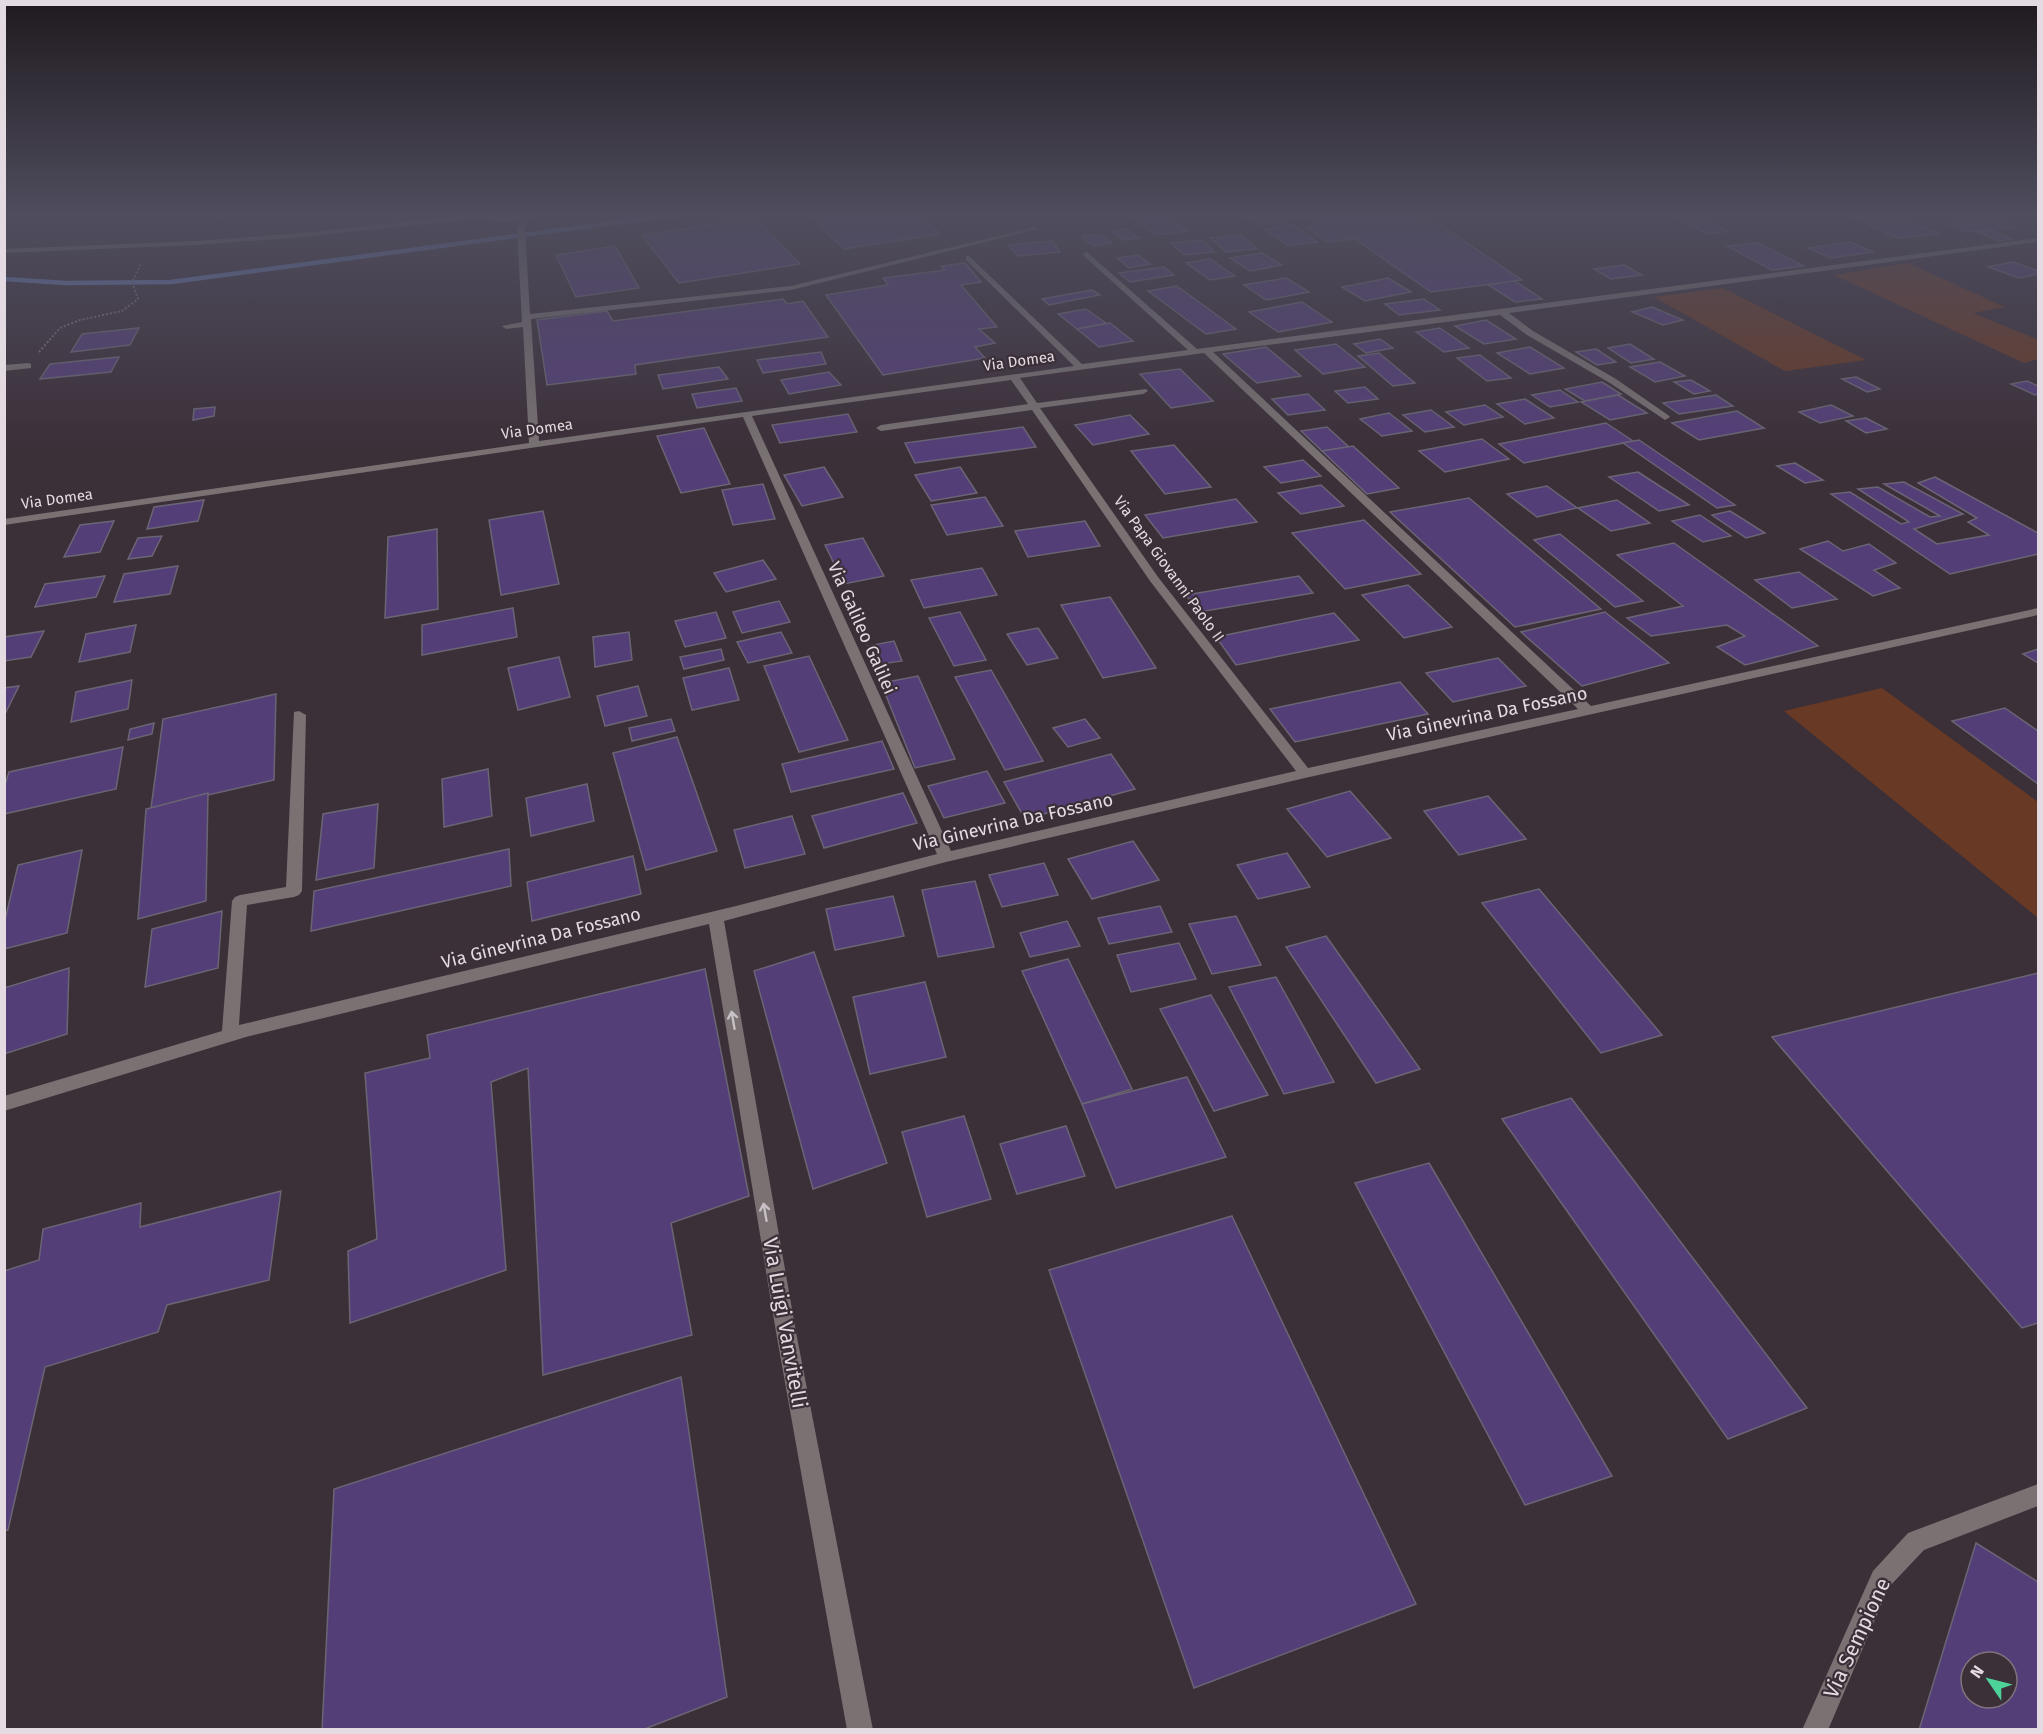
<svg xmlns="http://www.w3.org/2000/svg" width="2043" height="1734" font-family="'Fira Sans',sans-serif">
	<rect width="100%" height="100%" fill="#3b2f38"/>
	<g fill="#683924">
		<path d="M 1908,263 L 2005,307 L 1973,313 L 2038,340 L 2038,359 L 2024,363 L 1834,275 Z"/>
		<path d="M 1723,288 L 1866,360 L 1785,371 L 1654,297 Z"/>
		<path d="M 1882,688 L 2038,802 L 2038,918 L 1784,711 Z"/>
	</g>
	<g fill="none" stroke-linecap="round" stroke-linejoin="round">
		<path stroke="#6781bd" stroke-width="4.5" d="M 4,279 L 66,283 L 171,282 L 688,213"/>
	</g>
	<g fill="#543e78" stroke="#6a6574" stroke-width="1.5" fill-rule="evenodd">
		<path d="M 807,213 L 914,213 L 941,234 L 844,249 Z"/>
		<path d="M 1243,213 L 1398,213 L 1431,219 L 1522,280 L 1431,292 L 1355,239 L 1327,242 L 1306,227 L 1320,224 L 1311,218 L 1258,224 Z"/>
		<path d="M 1865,213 L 1880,220 L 1864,222 L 1846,214 Z"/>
		<path d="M 1164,214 L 1187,231 L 1156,235 L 1134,218 Z"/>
		<path d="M 756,218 L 800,264 L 679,283 L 642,235 Z"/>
		<path d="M 1702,218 L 1729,231 L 1708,234 L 1681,220 Z"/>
		<path d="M 1996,218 L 2017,227 L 1967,232 L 1946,223 Z"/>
		<path d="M 1907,220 L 1939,234 L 1898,238 L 1867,224 Z"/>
		<path d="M 1294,225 L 1318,242 L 1288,246 L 1265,229 Z"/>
		<path d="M 1127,229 L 1139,238 L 1123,240 L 1112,232 Z"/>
		<path d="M 1991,231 L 2012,239 L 1998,241 L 1977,232 Z"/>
		<path d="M 1100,234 L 1112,243 L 1093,246 L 1081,236 Z"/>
		<path d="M 1241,235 L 1257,249 L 1226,252 L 1210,238 Z"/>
		<path d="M 1202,240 L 1214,252 L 1184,255 L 1171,243 Z"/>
		<path d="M 1052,241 L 1060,252 L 1017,256 L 1009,245 Z"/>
		<path d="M 1850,242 L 1873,252 L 1831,258 L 1808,248 Z"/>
		<path d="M 1758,243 L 1804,266 L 1772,270 L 1727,246 Z"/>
		<path d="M 615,246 L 639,288 L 576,297 L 556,255 Z"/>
		<path d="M 1262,253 L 1282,265 L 1250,271 L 1230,258 Z"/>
		<path d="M 1138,255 L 1150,264 L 1129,268 L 1117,258 Z"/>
		<path d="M 1210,259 L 1235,276 L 1210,280 L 1186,263 Z"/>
		<path d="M 2013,262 L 2038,271 L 2038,274 L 2019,278 L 1988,267 Z"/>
		<path d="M 965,263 L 981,282 L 961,285 L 997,327 L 979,329 L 995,343 L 975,347 L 985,358 L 883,375 L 826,295 L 888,285 L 883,278 L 945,270 L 941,266 Z"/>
		<path d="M 1624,265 L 1642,275 L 1611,279 L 1594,269 Z"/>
		<path d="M 1164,267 L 1174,275 L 1130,282 L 1119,273 Z"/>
		<path d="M 1286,278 L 1309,292 L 1266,300 L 1244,285 Z"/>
		<path d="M 1388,278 L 1411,292 L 1365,301 L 1342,287 Z"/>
		<path d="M 1515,281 L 1542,299 L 1515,302 L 1488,285 Z"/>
		<path d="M 1177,286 L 1236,329 L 1206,334 L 1148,291 Z"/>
		<path d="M 1092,290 L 1100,295 L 1049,305 L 1042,299 Z"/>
		<path d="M 783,299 L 787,304 L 803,301 L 828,337 L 635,365 L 636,374 L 547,385 L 537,320 L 607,311 L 613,321 Z"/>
		<path d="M 1424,299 L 1440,310 L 1399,315 L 1385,304 Z"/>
		<path d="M 1302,302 L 1332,322 L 1278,332 L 1249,312 Z"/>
		<path d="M 1652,307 L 1683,320 L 1663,325 L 1632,312 Z"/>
		<path d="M 1086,309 L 1106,323 L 1077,329 L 1058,314 Z"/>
		<path d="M 1486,320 L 1516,339 L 1484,344 L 1455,326 Z"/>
		<path d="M 1110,323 L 1133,341 L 1099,347 L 1077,329 Z"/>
		<path d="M 139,328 L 130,345 L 71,352 L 82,334 Z"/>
		<path d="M 1440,328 L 1469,348 L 1444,352 L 1416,332 Z"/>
		<path d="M 1380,339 L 1393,348 L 1366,353 L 1354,344 Z"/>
		<path d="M 1336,344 L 1365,367 L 1323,374 L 1295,350 Z"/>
		<path d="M 1630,344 L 1654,359 L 1631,363 L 1608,348 Z"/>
		<path d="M 1266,347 L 1301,376 L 1257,383 L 1223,354 Z"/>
		<path d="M 1530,347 L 1564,368 L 1530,374 L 1497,353 Z"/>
		<path d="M 1596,349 L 1616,362 L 1597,365 L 1576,352 Z"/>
		<path d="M 821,352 L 826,364 L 763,373 L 757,360 Z"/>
		<path d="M 1379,353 L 1415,383 L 1393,386 L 1358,356 Z"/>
		<path d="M 1480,355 L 1511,378 L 1487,381 L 1457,358 Z"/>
		<path d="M 119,357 L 111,372 L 40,379 L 50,364 Z"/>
		<path d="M 1660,362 L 1685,376 L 1655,382 L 1630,367 Z"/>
		<path d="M 719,367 L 728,379 L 663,389 L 658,375 Z"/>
		<path d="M 1180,369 L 1213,401 L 1171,408 L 1140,374 Z"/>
		<path d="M 829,372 L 841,385 L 789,394 L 781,380 Z"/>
		<path d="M 1856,377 L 1880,389 L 1867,392 L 1842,379 Z"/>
		<path d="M 1691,380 L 1710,391 L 1694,394 L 1674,382 Z"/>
		<path d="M 2027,381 L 2038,386 L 2038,394 L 2035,395 L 2011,384 Z"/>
		<path d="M 1602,382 L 1621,394 L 1585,401 L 1565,389 Z"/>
		<path d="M 1365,387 L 1378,399 L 1348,403 L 1335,391 Z"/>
		<path d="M 736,388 L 742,401 L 697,408 L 692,394 Z"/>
		<path d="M 1560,390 L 1578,402 L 1550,407 L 1532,395 Z"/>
		<path d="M 1308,394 L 1325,410 L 1288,415 L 1272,399 Z"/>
		<path d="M 1618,395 L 1647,413 L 1610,420 L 1581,402 Z"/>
		<path d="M 1716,395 L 1733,406 L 1679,414 L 1663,403 Z"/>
		<path d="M 1525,399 L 1554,418 L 1525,424 L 1497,404 Z"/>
		<path d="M 1485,405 L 1503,417 L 1464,425 L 1446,412 Z"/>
		<path d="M 1831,405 L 1853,416 L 1820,423 L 1799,412 Z"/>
		<path d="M 215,407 L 214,416 L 193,420 L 194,409 Z"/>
		<path d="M 1431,410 L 1454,427 L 1425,432 L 1403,415 Z"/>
		<path d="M 1737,411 L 1764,428 L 1699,440 L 1672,423 Z"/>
		<path d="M 1389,413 L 1412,431 L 1382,436 L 1360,419 Z"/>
		<path d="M 848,414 L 857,432 L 780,443 L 772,425 Z"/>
		<path d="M 1130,415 L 1149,434 L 1093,445 L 1075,425 Z"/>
		<path d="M 1866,418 L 1887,429 L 1866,433 L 1846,421 Z"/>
		<path d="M 1606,423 L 1633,441 L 1524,463 L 1499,444 Z"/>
		<path d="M 1023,427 L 1036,447 L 915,463 L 905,443 Z"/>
		<path d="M 1327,427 L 1349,447 L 1322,451 L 1301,431 Z"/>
		<path d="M 704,428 L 730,484 L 681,493 L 657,436 Z"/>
		<path d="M 1482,439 L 1509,459 L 1445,472 L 1419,451 Z"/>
		<path d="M 1639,440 L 1735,505 L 1717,508 L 1623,443 Z"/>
		<path d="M 1174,445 L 1211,487 L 1165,494 L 1131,451 Z"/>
		<path d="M 1353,446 L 1399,488 L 1367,494 L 1322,451 Z"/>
		<path d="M 1303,460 L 1321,476 L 1281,483 L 1264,467 Z"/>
		<path d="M 1795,463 L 1823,480 L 1805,483 L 1777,466 Z"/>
		<path d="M 824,467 L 843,497 L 802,506 L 784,475 Z"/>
		<path d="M 960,467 L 977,493 L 931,501 L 915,475 Z"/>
		<path d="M 1638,472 L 1689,505 L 1659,511 L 1609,477 Z"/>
		<path d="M 1935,477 L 2038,533 L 2038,554 L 1950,574 L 1831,494 L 1850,492 L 1901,524 L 1909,522 L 1858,489 L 1878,487 L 1930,517 L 1940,516 L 1884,484 L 1904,482 L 1963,514 L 1914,529 L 1937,544 L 1989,535 L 1968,522 L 1977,518 L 1918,483 Z"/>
		<path d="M 763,484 L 775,519 L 733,525 L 722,490 Z"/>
		<path d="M 1321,485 L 1344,506 L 1301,514 L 1278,493 Z"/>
		<path d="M 1547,486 L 1577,508 L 1537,517 L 1507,494 Z"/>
		<path d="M 985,497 L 1003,526 L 947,535 L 931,505 Z"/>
		<path d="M 1469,498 L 1601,609 L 1515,627 L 1390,512 Z"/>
		<path d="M 1236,499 L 1257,522 L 1163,538 L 1145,515 Z"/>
		<path d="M 204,500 L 198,521 L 147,529 L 154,507 Z"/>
		<path d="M 1617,500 L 1650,523 L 1611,531 L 1578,508 Z"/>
		<path d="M 543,511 L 559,584 L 501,595 L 489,520 Z"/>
		<path d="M 1730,511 L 1765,533 L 1746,538 L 1712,515 Z"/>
		<path d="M 1700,515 L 1731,536 L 1703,542 L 1672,521 Z"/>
		<path d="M 1364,520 L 1421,574 L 1345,589 L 1292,533 Z"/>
		<path d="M 114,521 L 100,552 L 64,557 L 80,525 Z"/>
		<path d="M 1085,521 L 1100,546 L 1028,557 L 1015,531 Z"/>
		<path d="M 437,529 L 438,609 L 385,618 L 388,537 Z"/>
		<path d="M 1560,534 L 1643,601 L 1615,607 L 1534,540 Z"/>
		<path d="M 162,536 L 152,556 L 128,559 L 138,538 Z"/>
		<path d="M 863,538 L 884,576 L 844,584 L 825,545 Z"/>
		<path d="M 1828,541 L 1843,551 L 1869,544 L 1896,563 L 1874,570 L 1900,588 L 1873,596 L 1800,549 Z"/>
		<path d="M 1674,543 L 1818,646 L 1745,665 L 1717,647 L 1745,636 L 1727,625 L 1651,636 L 1627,618 L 1683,606 L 1617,555 Z"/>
		<path d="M 763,560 L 776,579 L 726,592 L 714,573 Z"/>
		<path d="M 178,566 L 170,594 L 114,602 L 124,574 Z"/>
		<path d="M 982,568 L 997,595 L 924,608 L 911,580 Z"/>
		<path d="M 1799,572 L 1837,599 L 1792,608 L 1755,580 Z"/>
		<path d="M 105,576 L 96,597 L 35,607 L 45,584 Z"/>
		<path d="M 1299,576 L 1313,593 L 1199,612 L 1186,595 Z"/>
		<path d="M 1408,585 L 1452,627 L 1404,638 L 1362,595 Z"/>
		<path d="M 1110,597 L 1156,668 L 1103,678 L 1061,605 Z"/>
		<path d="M 779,601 L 790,622 L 742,633 L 733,612 Z"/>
		<path d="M 513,608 L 517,637 L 422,655 L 422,625 Z"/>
		<path d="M 716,612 L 726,638 L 685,647 L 675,621 Z"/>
		<path d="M 960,612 L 986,660 L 954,666 L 929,618 Z"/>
		<path d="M 1605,612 L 1669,663 L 1582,686 L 1521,632 Z"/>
		<path d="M 1334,613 L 1359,640 L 1236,665 L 1216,637 Z"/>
		<path d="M 136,625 L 130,652 L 79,662 L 86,634 Z"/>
		<path d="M 1038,628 L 1058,658 L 1027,665 L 1007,634 Z"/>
		<path d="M 44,631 L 31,657 L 4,661 L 4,637 Z"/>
		<path d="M 629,632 L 632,660 L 595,667 L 593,637 Z"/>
		<path d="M 781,632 L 792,653 L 748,663 L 737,642 Z"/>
		<path d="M 894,641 L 902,661 L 875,665 L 868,646 Z"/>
		<path d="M 721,649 L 724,660 L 684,669 L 680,657 Z"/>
		<path d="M 2038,649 L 2038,663 L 2023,654 Z"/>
		<path d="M 809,656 L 848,740 L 799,752 L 764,666 Z"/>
		<path d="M 559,657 L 570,697 L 518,710 L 508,668 Z"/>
		<path d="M 1498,658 L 1526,686 L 1453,702 L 1426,673 Z"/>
		<path d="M 729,668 L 739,700 L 692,710 L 683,678 Z"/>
		<path d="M 991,670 L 1043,761 L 1005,770 L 955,677 Z"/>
		<path d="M 918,676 L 955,759 L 915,768 L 881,683 Z"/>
		<path d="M 132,680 L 128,709 L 71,722 L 76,692 Z"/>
		<path d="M 1400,682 L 1428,714 L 1295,742 L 1270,709 Z"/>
		<path d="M 19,686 L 4,716 L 4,688 Z"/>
		<path d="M 638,686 L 647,716 L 605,726 L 597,696 Z"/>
		<path d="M 276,694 L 274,780 L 151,808 L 163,719 Z"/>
		<path d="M 2005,708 L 2038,731 L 2038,784 L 1952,721 Z"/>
		<path d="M 671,719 L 675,731 L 632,741 L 629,728 Z"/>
		<path d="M 1085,719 L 1100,738 L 1068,747 L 1053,728 Z"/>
		<path d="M 154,723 L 152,734 L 128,740 L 130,729 Z"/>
		<path d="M 677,737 L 717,851 L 646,870 L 613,753 Z"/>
		<path d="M 882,741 L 894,769 L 791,792 L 782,764 Z"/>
		<path d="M 123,747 L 116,789 L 4,814 L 4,788 L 9,772 Z"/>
		<path d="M 1111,754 L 1135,789 L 1025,819 L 1004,782 Z"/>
		<path d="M 488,769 L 492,816 L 444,827 L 442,779 Z"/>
		<path d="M 987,771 L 1005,803 L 944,818 L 928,786 Z"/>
		<path d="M 587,784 L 594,821 L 531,836 L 526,798 Z"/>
		<path d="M 1350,791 L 1391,838 L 1327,857 L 1287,809 Z"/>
		<path d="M 208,793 L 206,901 L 138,919 L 146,809 Z"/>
		<path d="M 903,793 L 917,823 L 824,848 L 812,816 Z"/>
		<path d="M 1488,796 L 1526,839 L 1459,855 L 1424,811 Z"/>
		<path d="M 378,804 L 374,868 L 316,880 L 323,814 Z"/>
		<path d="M 792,816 L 805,854 L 745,868 L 734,830 Z"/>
		<path d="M 1133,841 L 1159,880 L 1092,899 L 1068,859 Z"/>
		<path d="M 509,849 L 511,886 L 311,931 L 314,891 Z"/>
		<path d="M 82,850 L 67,933 L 4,949 L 4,924 L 18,865 Z"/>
		<path d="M 1287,853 L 1310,887 L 1258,899 L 1237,865 Z"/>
		<path d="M 633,856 L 641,894 L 532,921 L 527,882 Z"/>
		<path d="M 1044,863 L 1058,895 L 1002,907 L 989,875 Z"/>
		<path d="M 975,881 L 994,947 L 938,957 L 922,890 Z"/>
		<path d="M 1539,889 L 1662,1035 L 1601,1053 L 1482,903 Z"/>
		<path d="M 893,896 L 904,936 L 835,950 L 826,909 Z"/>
		<path d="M 1160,906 L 1172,932 L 1109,944 L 1098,918 Z"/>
		<path d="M 222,911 L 218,968 L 145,987 L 152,929 Z"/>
		<path d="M 1236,916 L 1261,965 L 1212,974 L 1189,924 Z"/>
		<path d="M 1067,921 L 1080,946 L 1030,957 L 1020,933 Z"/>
		<path d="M 1326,936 L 1420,1069 L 1376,1083 L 1286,947 Z"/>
		<path d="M 1179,943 L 1196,979 L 1131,992 L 1117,955 Z"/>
		<path d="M 814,952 L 887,1163 L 813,1189 L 754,971 Z"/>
		<path d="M 1068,959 L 1132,1089 L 1082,1104 L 1022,971 Z"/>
		<path d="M 69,968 L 67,1034 L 4,1054 L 4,988 Z"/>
		<path d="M 705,969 L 749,1196 L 671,1223 L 692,1335 L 543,1375 L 528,1068 L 491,1082 L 506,1270 L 350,1323 L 348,1251 L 377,1239 L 365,1073 L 430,1058 L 427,1035 Z"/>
		<path d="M 2038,973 L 2038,1323 L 2022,1328 L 1772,1037 Z"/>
		<path d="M 1276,977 L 1334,1082 L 1284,1094 L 1229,987 Z"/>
		<path d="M 925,982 L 946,1057 L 870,1074 L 853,997 Z"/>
		<path d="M 1211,995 L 1268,1095 L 1214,1111 L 1160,1009 Z"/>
		<path d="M 1187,1077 L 1226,1157 L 1116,1188 L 1082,1104 Z"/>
		<path d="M 1571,1098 L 1807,1408 L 1728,1439 L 1502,1119 Z"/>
		<path d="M 964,1116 L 991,1199 L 927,1217 L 902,1132 Z"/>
		<path d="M 1066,1126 L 1085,1176 L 1017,1194 L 1000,1144 Z"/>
		<path d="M 1429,1163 L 1612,1476 L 1525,1505 L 1355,1183 Z"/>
		<path d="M 281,1191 L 269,1280 L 167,1305 L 158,1332 L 45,1367 L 8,1530 L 4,1531 L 4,1271 L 39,1260 L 43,1229 L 141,1203 L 140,1227 Z"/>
		<path d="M 1232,1216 L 1416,1604 L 1194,1688 L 1049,1270 Z"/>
		<path d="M 681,1377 L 727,1697 L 642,1730 L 322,1730 L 334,1489 Z"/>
		<path d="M 1976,1543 L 2038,1582 L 2038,1730 L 1919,1730 ZM 1971,1662 L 2007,1662 L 2007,1698 L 1971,1698 Z"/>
	</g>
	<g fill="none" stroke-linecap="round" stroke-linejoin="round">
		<g stroke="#7a6f77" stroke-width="2" stroke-dasharray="2 2" stroke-linecap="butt">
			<path d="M 215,222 L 226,213"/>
			<path d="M 39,352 L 60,328 L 80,320 L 122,311 L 138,299 L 132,282 L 141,264"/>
		</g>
		<g fill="#797172" fill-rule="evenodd">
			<path d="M 480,213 L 502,218 L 534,213 L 529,217 L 525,230 L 530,314 L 791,286 L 1034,227 L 1038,229 L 791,290 L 531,319 L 539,441 L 1074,366 L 966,260 L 966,256 L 969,256 L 1082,364 L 1188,350 L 1084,256 L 1083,254 L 1087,252 L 1197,349 L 2038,238 L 2038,242 L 1509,313 L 1533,331 L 1616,379 L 1668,415 L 1670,417 L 1665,420 L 1610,383 L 1527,335 L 1500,315 L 1213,352 L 1591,706 L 2038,608 L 2038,615 L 1305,778 L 946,862 L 724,921 L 796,1332 L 873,1730 L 847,1730 L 776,1332 L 709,924 L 246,1037 L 4,1111 L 4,1096 L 222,1031 L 232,901 L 235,897 L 240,895 L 286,887 L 294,712 L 299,711 L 306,715 L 302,891 L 299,895 L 294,897 L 247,905 L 239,1025 L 736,906 L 937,854 L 743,417 L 4,525 L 4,519 L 529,443 L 523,327 L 506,329 L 502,326 L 522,322 L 517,230 L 521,220 L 502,222 L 482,218 L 303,237 L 195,245 L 4,253 L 4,249 L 195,241 L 303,233 ZM 1204,353 L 1578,709 L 1308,768 L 1158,577 L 1040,408 L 1143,394 L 1148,391 L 1146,389 L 1037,403 L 1020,378 ZM 1011,380 L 1028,404 L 881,425 L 876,428 L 881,431 L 1032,410 L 1150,581 L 1296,771 L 951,851 L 752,416 Z"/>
			<path d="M 28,363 L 31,364 L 31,368 L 4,371 L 4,365 Z"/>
			<path d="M 2038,1484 L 2038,1506 L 1924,1550 L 1889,1587 L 1828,1730 L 1802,1730 L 1873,1571 L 1908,1533 Z"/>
		</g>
	</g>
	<defs><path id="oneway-shaft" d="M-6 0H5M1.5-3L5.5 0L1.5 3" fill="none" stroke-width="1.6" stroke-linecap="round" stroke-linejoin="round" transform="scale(1.5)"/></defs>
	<g stroke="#c8c0c5">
		<use href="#oneway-shaft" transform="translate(733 1020) rotate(-100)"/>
		<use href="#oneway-shaft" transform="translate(765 1212) rotate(-100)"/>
	</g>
	<linearGradient id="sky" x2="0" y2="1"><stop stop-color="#201a1f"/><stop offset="0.47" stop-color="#4f4d5e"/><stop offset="1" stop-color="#4f4d5e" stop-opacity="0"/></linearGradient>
	<rect width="2043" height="456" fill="url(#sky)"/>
	<g text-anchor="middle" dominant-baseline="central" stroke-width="4.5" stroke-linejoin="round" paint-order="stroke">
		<g font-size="15" fill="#e3dbe1" stroke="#3b2f38">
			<text transform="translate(1019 361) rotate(-8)">Via Domea</text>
			<text transform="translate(537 429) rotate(-8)">Via Domea</text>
			<text transform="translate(57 499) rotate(-8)">Via Domea</text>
			<text transform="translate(1169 569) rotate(54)">Via Papa Giovanni Paolo II</text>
		</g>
		<g font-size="18" fill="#e3dbe1" stroke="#3b2f38">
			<text transform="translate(862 628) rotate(66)">Via Galileo Galilei</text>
			<text transform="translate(1487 714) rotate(-12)">Via Ginevrina Da Fossano</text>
			<text transform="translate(1013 822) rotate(-13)">Via Ginevrina Da Fossano</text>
			<text transform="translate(541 938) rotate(-14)">Via Ginevrina Da Fossano</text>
		</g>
		<g font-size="21" fill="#e3dbe1" stroke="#3b2f38">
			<text transform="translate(785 1323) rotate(80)">Via Luigi Vanvitelli</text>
			<text transform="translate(1857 1638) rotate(-65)">Via Sempione</text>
		</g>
	</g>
	<rect width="2043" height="1734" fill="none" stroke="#e3dbe1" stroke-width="12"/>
	<g transform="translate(1989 1680) rotate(305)"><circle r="28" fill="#3b2f38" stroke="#7e747c" stroke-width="1.5"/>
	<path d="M0-4.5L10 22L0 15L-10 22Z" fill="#4dd39a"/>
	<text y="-9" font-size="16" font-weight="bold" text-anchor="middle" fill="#e3dbe1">N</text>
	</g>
</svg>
